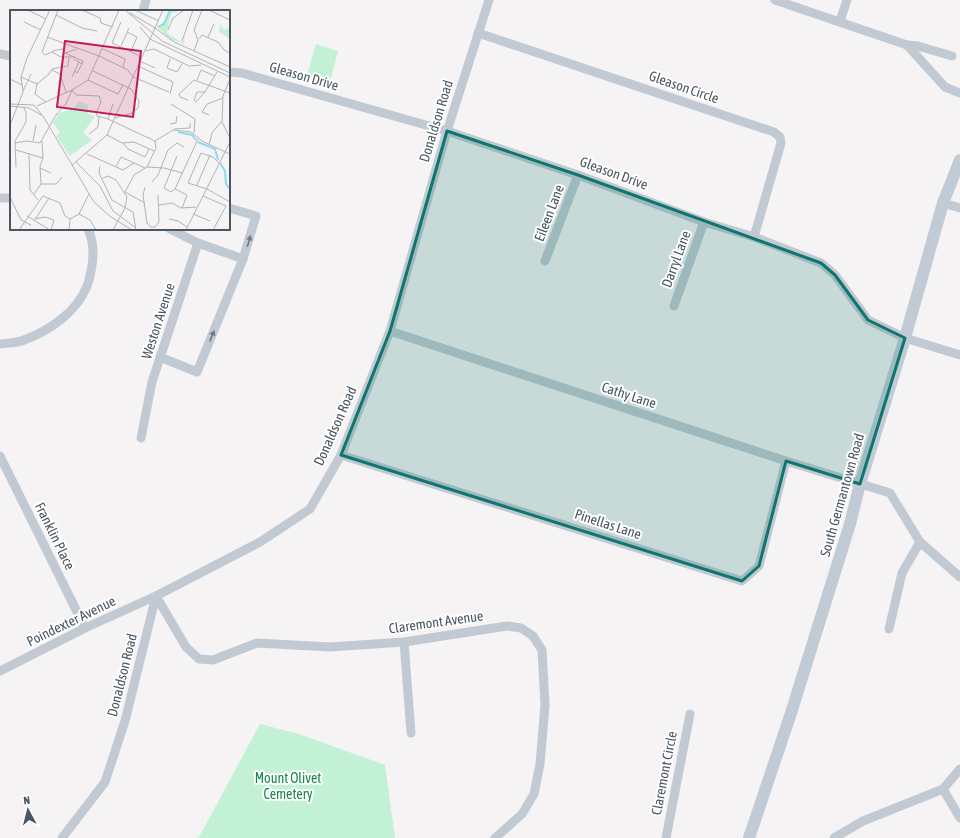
<svg xmlns="http://www.w3.org/2000/svg" width="960" height="838" font-family="'Asap Condensed',sans-serif">
	<rect width="100%" height="100%" fill="#f5f3f3"/>
	<g fill="#c3f1d5">
		<path d="M 316,44 L 338,51 L 328,89 L 305,82 Z"/>
		<path d="M 260,724 L 299,734 L 385,765 L 395,838 L 196,838 L 199,837 Z"/>
	</g>
	<g fill="none" stroke-linecap="round" stroke-linejoin="round">
		<g stroke="#c1cad2" stroke-width="9">
			<path d="M 775,0 L 907,45 L 945,87 L 960,93"/>
			<path d="M 143,11 L 146,0"/>
			<path d="M 840,21 L 847,0"/>
			<path d="M 478,33 L 774,132 L 780,137 L 781,143 L 754,237"/>
			<path d="M 907,45 L 918,46 L 952,56"/>
			<path d="M 0,54 L 11,56"/>
			<path d="M 229,72 L 242,73 L 447,131 L 578,175 L 704,222 L 754,237 L 821,263 L 835,275 L 868,320 L 905,338 L 960,355"/>
			<path d="M 0,198 L 11,198"/>
			<path d="M 943,203 L 960,208"/>
			<path d="M 198,243 L 243,259 L 256,216 L 229,208"/>
			<path d="M 545,261 L 578,175"/>
			<path d="M 674,306 L 704,222"/>
			<path d="M 390,331 L 786,461 L 890,493 L 920,542 L 960,577"/>
			<path d="M 0,344 C 8,343 17,343 24,340 C 49,331 77,312 87,286 C 89,281 90,276 91,271 C 94,257 94,242 88,229"/>
			<path d="M 160,357 L 197,372 L 243,259"/>
			<path d="M 141,438 L 152,382 L 198,243 L 170,229"/>
			<path d="M 341,455 L 742,581 L 759,566 L 786,461"/>
			<path d="M 0,456 L 85,628"/>
			<path d="M 889,629 L 902,573 L 920,542"/>
			<path d="M 404,642 L 411,733"/>
			<path d="M 0,671 L 85,628 L 156,596 L 186,647 L 199,659 L 213,660 L 257,643 L 330,647 L 404,642 L 507,626 L 521,628 L 533,636 L 542,650 L 545,705 L 540,764 L 534,794 L 522,814 L 495,838"/>
			<path d="M 943,789 L 960,818"/>
			<path d="M 62,838 L 105,782 L 125,721 L 156,596 L 260,542 L 310,509 L 341,455 L 390,331 L 447,131 L 489,0"/>
			<path d="M 666,838 L 690,714"/>
			<path d="M 834,838 L 863,821 L 943,789 L 960,769"/>
		</g>
		<path stroke="#c1cbd6" stroke-width="12" d="M 749,838 L 791,713 L 850,524 L 860,484 L 905,338 L 943,203 L 960,160"/>
	</g>
	<defs><path id="oneway-solid" d="M-6-.8H1V-3.2L6.5 0L1 3.2V.8H-6Z"/></defs>
	<g fill="#6e7983">
		<use href="#oneway-solid" transform="translate(249 241) rotate(-74)"/>
		<use href="#oneway-solid" transform="translate(212 336) rotate(-68)"/>
	</g>
	<path fill="#0f766e" fill-opacity="0.2" stroke="#0f766e" stroke-width="3" stroke-linejoin="round" d="M 447,131 L 578,175 L 821,263 L 835,275 L 868,320 L 905,338 L 860,484 L 786,461 L 759,566 L 742,581 L 341,455 L 390,331 Z"/>
	<g text-anchor="middle" dominant-baseline="central" stroke-width="4" stroke-linejoin="round" paint-order="stroke">
		<g font-size="14" fill="#4a5661" stroke="#fff">
			<text transform="translate(304 76) rotate(16)">Gleason Drive</text>
			<text transform="translate(684 87) rotate(19)">Gleason Circle</text>
			<text transform="translate(436 121) rotate(-73)">Donaldson Road</text>
			<text transform="translate(614 173) rotate(20)">Gleason Drive</text>
			<text transform="translate(549 213) rotate(-69)">Eileen Lane</text>
			<text transform="translate(676 259) rotate(-70)">Darryl Lane</text>
			<text transform="translate(158 321) rotate(-72)">Weston Avenue</text>
			<text transform="translate(629 395) rotate(18)">Cathy Lane</text>
			<text transform="translate(335 426) rotate(-66)">Donaldson Road</text>
			<text transform="translate(842 495) rotate(-74)">South Germantown Road</text>
			<text transform="translate(608 524) rotate(18)">Pinellas Lane</text>
			<text transform="translate(55 536) rotate(64)">Franklin Place</text>
			<text transform="translate(71 621) rotate(-26)">Poindexter Avenue</text>
			<text transform="translate(436 622) rotate(-8)">Claremont Avenue</text>
			<text transform="translate(122 675) rotate(-76)">Donaldson Road</text>
			<text transform="translate(664 773) rotate(-79)">Claremont Circle</text>
		</g>
		<g font-size="14" fill="#17864f" stroke="#fff">
			<text x="288" y="778">Mount Olivet<tspan x="288" dy="16">Cemetery</tspan></text>
		</g>
	</g>
	<g transform="translate(10 10)">
		<rect width="220" height="220" fill="#f5f3f3"/>
		<path d="M 161,0 L 169,2 L 162,3 L 160,7 L 157,23 L 171,32 L 175,30 L 174,34 L 160,29 L 149,19 ZM 210,14 L 215,21 L 216,18 L 220,19 L 220,29 L 209,22 ZM 69,91 L 78,95 L 78,104 L 85,106 L 73,123 L 82,130 L 60,146 L 46,126 L 50,122 L 43,113 L 49,103 L 63,99 Z" fill="#c3f1d5"/>
		<path fill="none" stroke="#90daee" stroke-width="2" d="M 148,17 L 154,14 L 160,0M 168,122 L 182,125 L 186,130M 188,132 L 205,139 L 208,150M 210,153 L 215,161 L 216,174 L 220,179"/>
		<path fill="none" stroke="#b1b4b9" stroke-width="1" d="M 18,0 L 36,9M 48,0 L 32,42 L 35,45 L 42,42 L 51,47 L 65,47M 72,0 L 90,8 L 91,13 L 103,17M 115,0 L 152,31 L 220,63M 125,0 L 149,11M 199,0 L 220,10M 120,3 L 145,18M 46,5 L 72,18 L 87,21M 14,12 L 31,20M 111,12 L 102,33 L 126,44 L 132,49M 130,17 L 140,29M 145,18 L 164,32 L 220,57M 158,20 L 163,8 L 174,0M 117,22 L 127,27 L 121,41M 37,27 L 89,46 L 118,60 L 123,67 L 159,82M 198,27 L 204,14M 140,29 L 220,67M 189,29 L 192,25 L 208,32 L 214,40 L 220,43M 172,31 L 183,0M 111,36 L 119,18M 67,39 L 55,43 L 73,51 L 72,54 L 69,52M 93,39 L 115,49 L 113,57M 42,41 L 53,39 L 55,36M 135,41 L 144,39 L 179,56 L 191,55M 184,41 L 188,30 L 184,20 L 192,0M 160,49 L 157,58 L 167,62 L 172,54M 130,51 L 145,58M 128,56 L 163,72 L 160,84M 42,60 L 50,64 L 56,82M 65,61 L 67,63 L 72,54M 83,61 L 121,79 L 129,91 L 128,98 L 122,103 L 105,108M 11,67 L 27,74M 62,67 L 69,52 L 64,49M 0,69 L 12,75M 220,69 L 213,86 L 212,112 L 220,128M 78,70 L 108,84 L 113,75M 187,70 L 191,60 L 205,66M 13,81 L 21,64M 187,82 L 195,82 L 186,92 L 184,90 ZM 195,82 L 207,62M 178,90 L 170,87 L 169,84 L 184,70 L 220,83M 36,92 L 25,84 L 27,74 L 39,64 L 42,59 L 58,56 L 59,48M 0,94 L 24,95 L 32,105M 161,94 L 185,109 L 184,123M 0,96 L 19,98 L 33,106 L 84,192 L 101,207 L 122,220M 27,96 L 62,80 L 66,85 L 89,86 L 91,92 L 86,103 L 87,106 L 98,109 L 145,131 L 163,120 L 181,122 L 192,131 L 220,144M 199,105 L 192,102 L 197,94 L 213,88M 98,109 L 103,94M 160,114 L 166,113 L 167,106M 0,115 L 13,82 L 11,67 L 17,48 L 40,0M 164,119 L 180,118 L 180,113M 79,124 L 88,117 L 89,107M 97,125 L 112,133 L 124,132 L 144,141M 23,131 L 26,115M 5,133 L 17,131 L 30,133 L 46,105 L 56,94 L 62,80 L 78,70 L 109,0M 113,133 L 118,139 L 135,147 L 139,139M 199,135 L 202,123 L 211,112M 6,140 L 33,148 L 32,131M 19,144 L 20,180 L 28,190M 77,144 L 113,160 L 124,153M 66,152 L 90,176 L 103,201 L 126,218M 209,153 L 203,147 L 191,143 L 178,173 L 197,179 L 220,192M 62,155 L 97,125 L 153,0M 90,156 L 89,163 L 102,190 L 123,202 L 126,220M 6,157 L 5,131 L 16,112 L 16,102 L 14,98M 106,157 L 111,147 L 135,158M 137,157 L 154,158 L 172,163M 30,158 L 41,163M 93,168 L 98,166 L 106,170 L 117,187 L 115,198 L 103,220M 142,172 L 148,165 L 158,140 L 167,133 L 174,137M 31,174 L 46,174 L 52,167M 187,175 L 200,145M 135,177 L 133,185 L 137,213 L 141,217 L 145,217 L 149,212 L 148,185M 165,179 L 188,129M 165,179 L 161,182 L 154,178 L 167,146M 165,179 L 177,185 L 172,198M 24,184 L 31,174 L 30,156 L 33,148M 193,186 L 216,196 L 203,220M 0,187 L 11,210 L 21,215M 135,193 L 115,182 L 124,165 L 137,157 L 146,138 L 145,131M 149,195 L 162,193 L 171,198 L 186,197M 69,204 L 80,210 L 86,220M 183,204 L 200,211M 17,206 L 40,220M 26,208 L 39,188M 24,209 L 35,207 L 44,210 L 41,220M 159,209 L 168,211 L 177,217M 9,220 L 33,186 L 50,193 L 55,206 L 60,209M 59,220 L 60,209 L 69,204 L 79,184M 176,220 L 220,132"/>
		<path fill="#c2185b" fill-opacity="0.15" stroke="#c2185b" stroke-width="2" d="M 55,31 L 131,41 L 123,107 L 47,97 Z"/>
		<rect width="220" height="220" fill="none" stroke="#4a5661" stroke-width="2"/>
	</g>
	<g transform="translate(28 810) rotate(353)" stroke="#ffffff" stroke-width="3" paint-order="stroke">
	<path d="M0-3L7 15L0 10L-7 15Z" fill="#4a5661"/>
	<text y="-6" font-size="11" font-weight="bold" text-anchor="middle" fill="#4a5661">N</text>
	</g>
</svg>
